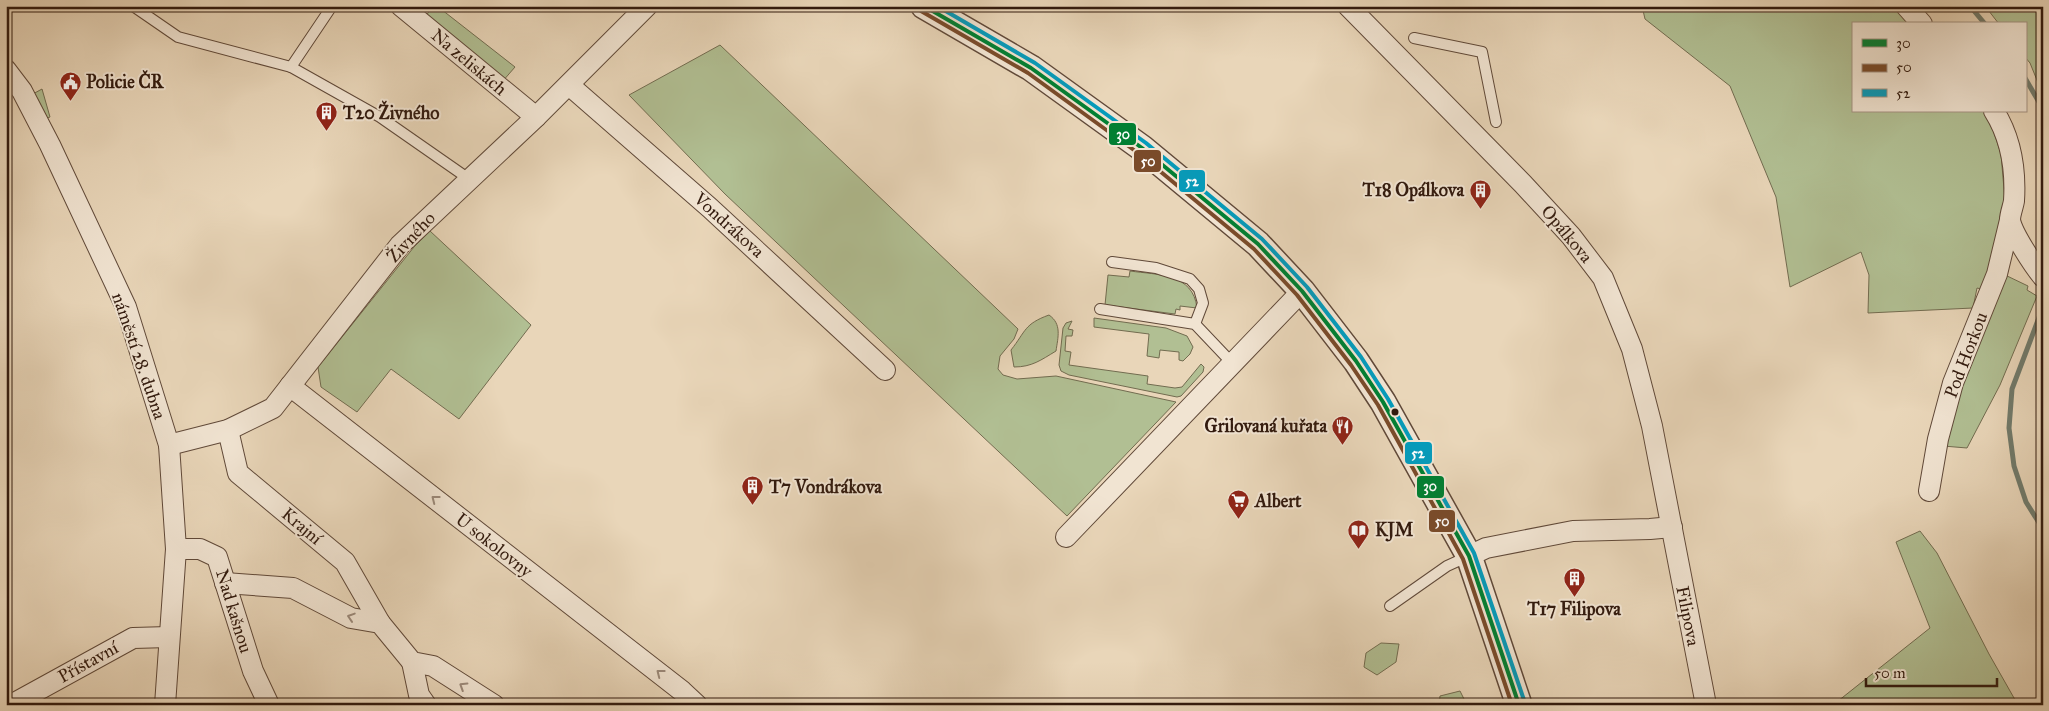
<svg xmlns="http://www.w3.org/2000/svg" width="2049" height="711" font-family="'IM FELL Great Primer',serif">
	<rect width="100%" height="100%" fill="#e9d6b9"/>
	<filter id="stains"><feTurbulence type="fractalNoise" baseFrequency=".004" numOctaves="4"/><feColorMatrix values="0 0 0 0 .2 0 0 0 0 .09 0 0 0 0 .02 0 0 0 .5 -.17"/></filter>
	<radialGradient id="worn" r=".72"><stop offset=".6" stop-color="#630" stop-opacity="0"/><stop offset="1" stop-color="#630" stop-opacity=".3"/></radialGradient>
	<g fill="#b1bf93" stroke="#726c50">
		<path d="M 434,6 L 437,6 L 515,67 L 502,82 L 423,19 Z"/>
		<path d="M 1642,6 L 1895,6 L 1912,24 L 1853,24 L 1853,111 L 1987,111 L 2001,154 L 2005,201 L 1994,253 L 1981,289 L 1977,288 L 1973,308 L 1868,313 L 1869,275 L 1861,252 L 1790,287 L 1776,197 L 1730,86 L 1645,19 Z"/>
		<path d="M 1985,6 L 2043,6 L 2043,95 L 2030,63 L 2025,57 L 2025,24 L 1999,24 Z"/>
		<path d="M 720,45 L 1018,329 L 1014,339 L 1000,356 L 998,369 L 1003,375 L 1017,379 L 1056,376 L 1176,402 L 1067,516 L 725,194 L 629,95 Z"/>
		<path d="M 42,89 L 50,117 L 45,119 L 31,95 Z"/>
		<path d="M 430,231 L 531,325 L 459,419 L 391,369 L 357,412 L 321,387 L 318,367 L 414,247 Z"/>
		<path d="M 1130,271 C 1158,275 1193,273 1197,308 L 1180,306 L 1180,310 L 1176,309 L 1175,314 L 1105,305 L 1108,275 L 1129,277 Z"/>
		<path d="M 2003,274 L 2028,286 L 2027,290 L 2037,296 L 2000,385 L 1967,448 L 1943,446 L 1951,414 Z"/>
		<path d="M 1049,315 C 1062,324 1058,337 1056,351 C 1041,360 1032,367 1014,367 L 1011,350 C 1026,331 1024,324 1049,315 Z"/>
		<path d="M 1094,318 L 1166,328 L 1187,336 L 1193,347 L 1190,354 L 1183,361 L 1179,360 L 1179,352 L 1160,350 L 1159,358 L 1147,356 L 1149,334 L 1094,327 Z"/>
		<path d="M 1072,321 L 1068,329 L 1073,330 L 1072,336 L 1066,336 L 1065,351 L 1071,352 L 1069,365 L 1148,376 L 1147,384 L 1175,388 L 1182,387 L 1201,364 L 1204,367 L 1203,372 L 1181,396 L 1177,397 L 1069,375 L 1061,371 L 1059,365 L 1063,328 L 1066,323 Z"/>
		<path d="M 1920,531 L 1937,553 L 1989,654 L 2018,705 L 1833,705 L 1930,628 L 1896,542 Z"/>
		<path d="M 1381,643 L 1399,644 L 1396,662 L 1377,675 L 1364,667 L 1366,653 Z"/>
		<path d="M 1460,691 L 1467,705 L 1439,705 L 1440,696 Z"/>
	</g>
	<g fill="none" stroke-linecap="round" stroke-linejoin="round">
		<g stroke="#707a6b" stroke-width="5">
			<path d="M 1970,6 L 1985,24"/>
			<path d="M 2025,78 L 2043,109"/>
			<path d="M 2043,307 L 2012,389 L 2009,428 L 2014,466 L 2026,502 L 2043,529"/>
		</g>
		<defs>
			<g id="service">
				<path d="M 133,6 L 178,37 L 291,67"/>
				<path d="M 332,6 L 291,67 L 380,117 L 469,179"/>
				<path d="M 1414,38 L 1482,52 L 1496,122"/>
				<path d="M 1112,262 L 1156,268 L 1190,279 L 1199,289 L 1203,303 L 1195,324"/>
				<path d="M 1100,309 L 1195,324 L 1232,363"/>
				<path d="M 1390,606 L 1447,566 L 1469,556"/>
			</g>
			<g id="minor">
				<path d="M 401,6 L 536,117"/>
				<path d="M 1348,6 L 1523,184 L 1571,236 L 1603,278 L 1632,349 L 1652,426 L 1706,705"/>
				<path d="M 1906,6 L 1922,24"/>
				<path d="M 6,70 L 22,91 L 50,145 L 126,307 L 169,445 L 176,549 L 165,705"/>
				<path d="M 569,85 L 710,208 L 885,370"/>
				<path d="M 1994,111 C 2011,138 2016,169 2014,201 C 2013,207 2010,214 2010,220 C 2012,233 2034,266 2043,277"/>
				<path d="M 290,386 L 682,691 L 697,705"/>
				<path d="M 228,430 L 238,473 L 345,562 L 380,623"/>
				<path d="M 169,445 L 228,430 L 273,408 L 400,245 L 536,117 L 647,6"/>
				<path d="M 1929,491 L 1938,439 L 1953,383 L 1997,274 L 2010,220"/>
				<path d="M 1066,537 L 1302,291"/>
				<path d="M 176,549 L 200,549 L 217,557 L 253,671 L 269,705"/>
				<path d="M 1469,556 L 1486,548 L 1573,531 L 1650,529 L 1672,527"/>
				<path d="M 225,583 L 293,588 L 351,618 L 380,623 L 412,662 L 433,666 L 494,705"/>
				<path d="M 412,662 L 419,695 L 426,705"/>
				<path d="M 11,705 L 133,638 L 169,637"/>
			</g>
			<path id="tertiary" d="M 924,6 L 1031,68 L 1142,148 L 1258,244 L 1302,291 L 1356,361 L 1383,402 L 1469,556 L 1519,705"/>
		</defs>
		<use href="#service" stroke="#604939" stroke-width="12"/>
		<use href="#minor" stroke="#604939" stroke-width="22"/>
		<use href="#tertiary" stroke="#604939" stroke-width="28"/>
		<use href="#service" stroke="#f1e4d2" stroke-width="10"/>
		<use href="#minor" stroke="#f1e4d2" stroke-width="20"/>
		<use href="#tertiary" stroke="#f1e4d2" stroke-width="25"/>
		<defs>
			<path id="bus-1" d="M 924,6 L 1031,68 L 1142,148 L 1258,244 L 1302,291 L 1356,361 L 1383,402 L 1469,556 L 1519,705"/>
			<path id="bus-2" d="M 921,11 L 1028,73 L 1138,153 L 1254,249 L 1297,295 L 1351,365 L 1378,405 L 1463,559 L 1512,705"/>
			<path id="bus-3" d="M 937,6 L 1035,63 L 1146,143 L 1262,239 L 1307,287 L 1361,357 L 1388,399 L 1474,553 L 1525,703"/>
		</defs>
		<use href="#bus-1" stroke="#f1e4d2" stroke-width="8"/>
		<use href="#bus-2" stroke="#f1e4d2" stroke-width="8"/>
		<use href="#bus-3" stroke="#f1e4d2" stroke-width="8"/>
		<use href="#bus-1" stroke="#008033" stroke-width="4"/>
		<use href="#bus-2" stroke="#7a4b2a" stroke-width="4"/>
		<use href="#bus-3" stroke="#059bbb" stroke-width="4"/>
	</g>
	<defs><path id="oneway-chevron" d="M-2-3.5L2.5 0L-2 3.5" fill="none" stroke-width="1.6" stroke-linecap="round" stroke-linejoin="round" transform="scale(1.25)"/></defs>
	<g stroke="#9b897a">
		<use href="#oneway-chevron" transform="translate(435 499) rotate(-142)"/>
		<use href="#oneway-chevron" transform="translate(351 617) rotate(-162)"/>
		<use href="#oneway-chevron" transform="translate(660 673) rotate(-142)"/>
		<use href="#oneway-chevron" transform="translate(463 686) rotate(-148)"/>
	</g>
	<defs>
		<symbol id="civic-pin" viewBox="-11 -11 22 30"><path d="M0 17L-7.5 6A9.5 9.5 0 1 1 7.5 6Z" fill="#8f2418" stroke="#f1e4d2"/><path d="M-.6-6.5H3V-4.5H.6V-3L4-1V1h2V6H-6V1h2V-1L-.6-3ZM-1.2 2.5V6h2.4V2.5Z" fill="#fff"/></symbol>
		<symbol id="building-pin" viewBox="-11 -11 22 30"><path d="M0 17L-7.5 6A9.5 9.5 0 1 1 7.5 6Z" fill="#8f2418" stroke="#f1e4d2"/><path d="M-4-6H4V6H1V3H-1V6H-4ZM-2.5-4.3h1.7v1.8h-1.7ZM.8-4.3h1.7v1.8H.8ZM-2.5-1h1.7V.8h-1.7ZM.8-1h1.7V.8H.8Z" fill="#fff"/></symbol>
		<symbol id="restaurant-pin" viewBox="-11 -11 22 30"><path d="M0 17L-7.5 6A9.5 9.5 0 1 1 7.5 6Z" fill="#8f2418" stroke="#f1e4d2"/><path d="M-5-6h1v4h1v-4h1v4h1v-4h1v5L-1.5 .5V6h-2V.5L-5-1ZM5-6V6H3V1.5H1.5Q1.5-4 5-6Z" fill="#fff"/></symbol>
		<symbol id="supermarket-pin" viewBox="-11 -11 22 30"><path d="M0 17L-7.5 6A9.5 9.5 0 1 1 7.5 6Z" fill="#8f2418" stroke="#f1e4d2"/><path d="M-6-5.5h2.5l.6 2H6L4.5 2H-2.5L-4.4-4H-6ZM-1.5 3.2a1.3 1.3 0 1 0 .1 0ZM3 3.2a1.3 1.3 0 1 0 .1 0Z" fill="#fff"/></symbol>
		<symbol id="library-pin" viewBox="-11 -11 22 30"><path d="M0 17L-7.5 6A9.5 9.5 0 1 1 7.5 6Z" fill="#8f2418" stroke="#f1e4d2"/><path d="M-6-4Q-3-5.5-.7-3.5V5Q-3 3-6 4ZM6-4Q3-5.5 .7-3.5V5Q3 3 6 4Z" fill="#fff"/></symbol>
	</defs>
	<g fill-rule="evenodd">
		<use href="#civic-pin" x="58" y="70" width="25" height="34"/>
		<use href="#building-pin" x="314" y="100" width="25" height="34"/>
		<use href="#building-pin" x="1468" y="178" width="25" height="34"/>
		<use href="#restaurant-pin" x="1330" y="414" width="25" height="34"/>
		<use href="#building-pin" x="740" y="474" width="25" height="34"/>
		<use href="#supermarket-pin" x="1226" y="488" width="25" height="34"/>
		<use href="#library-pin" x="1346" y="518" width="25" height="34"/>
		<use href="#building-pin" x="1562" y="566" width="25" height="34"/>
	</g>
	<circle fill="#321a0e" stroke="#f1e4d2" stroke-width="2" cx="1395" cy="412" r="4.5"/>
	<g text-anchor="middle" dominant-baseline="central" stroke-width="4" stroke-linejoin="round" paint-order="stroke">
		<g font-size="18" fill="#321a0e" stroke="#f1e4d2">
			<text transform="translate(469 62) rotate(40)">Na zeliskách</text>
			<text transform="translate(729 225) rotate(42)">Vondrákova</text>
			<text transform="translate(1567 234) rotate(50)">Opálkova</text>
			<text transform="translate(411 237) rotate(-47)">Živného</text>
			<text transform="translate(1966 355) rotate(-69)">Pod Horkou</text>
			<text transform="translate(139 356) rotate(71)">náměstí 28. dubna</text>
			<text transform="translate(302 526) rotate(40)">Krajní</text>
			<text transform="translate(494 545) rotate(38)">U sokolovny</text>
			<text transform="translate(234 611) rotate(73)">Nad kašnou</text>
			<text transform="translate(1688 616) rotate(79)">Filipova</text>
			<text transform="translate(88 662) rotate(-29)">Přístavní</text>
		</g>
		<g font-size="18" font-weight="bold" fill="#321a0e" stroke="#f1e4d2" text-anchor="start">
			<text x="86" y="82">Policie ČR</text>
			<text x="343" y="113">T20 Živného</text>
			<text x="1464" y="190" text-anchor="end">T18 Opálkova</text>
			<text x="1327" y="426" text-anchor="end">Grilovaná kuřata</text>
			<text x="769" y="487">T7 Vondrákova</text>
			<text x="1255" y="501">Albert</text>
			<text x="1375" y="530">KJM</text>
			<text x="1574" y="609" text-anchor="middle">T17 Filipova</text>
		</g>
	</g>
	<g stroke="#f1e4d2" stroke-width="2">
		<rect x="1108" y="122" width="29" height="24" rx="5" fill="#008033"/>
		<rect x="1133" y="149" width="29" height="24" rx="5" fill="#7a4b2a"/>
		<rect x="1178" y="169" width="28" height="24" rx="5" fill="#059bbb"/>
		<rect x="1404" y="441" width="29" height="24" rx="5" fill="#059bbb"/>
		<rect x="1416" y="475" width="29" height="24" rx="5" fill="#008033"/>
		<rect x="1428" y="509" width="28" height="24" rx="5" fill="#7a4b2a"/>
	</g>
	<g font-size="14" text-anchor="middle" font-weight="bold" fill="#fff">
		<text x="1123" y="139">30</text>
		<text x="1148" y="166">50</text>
		<text x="1192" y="186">52</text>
		<text x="1418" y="458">52</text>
		<text x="1430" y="491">30</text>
		<text x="1442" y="526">50</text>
	</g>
	<rect width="2049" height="711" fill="none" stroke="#e9d6b9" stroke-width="25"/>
	<rect x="8" y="8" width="2034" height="696" fill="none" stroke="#321a0e" stroke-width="2.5"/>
	<rect x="12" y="12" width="2024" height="686" fill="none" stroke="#321a0e"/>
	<rect x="1852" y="22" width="175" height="90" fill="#f1e4d2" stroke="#a59384"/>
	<rect x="1862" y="39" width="25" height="8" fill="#008033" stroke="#a59384"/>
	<text x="1896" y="48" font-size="15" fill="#321a0e">30</text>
	<rect x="1862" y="64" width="25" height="8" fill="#7a4b2a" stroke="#a59384"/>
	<text x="1896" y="72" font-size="15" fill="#321a0e">50</text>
	<rect x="1862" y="89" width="25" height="8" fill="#059bbb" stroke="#a59384"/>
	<text x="1896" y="98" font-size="15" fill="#321a0e">52</text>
	<path d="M1866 678v8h131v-8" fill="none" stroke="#321a0e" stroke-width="2.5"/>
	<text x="1874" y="678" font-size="15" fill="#321a0e" stroke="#f1e4d2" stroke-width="4" paint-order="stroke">50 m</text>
	<rect width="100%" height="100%" filter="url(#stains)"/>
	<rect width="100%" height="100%" fill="url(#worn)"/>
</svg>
